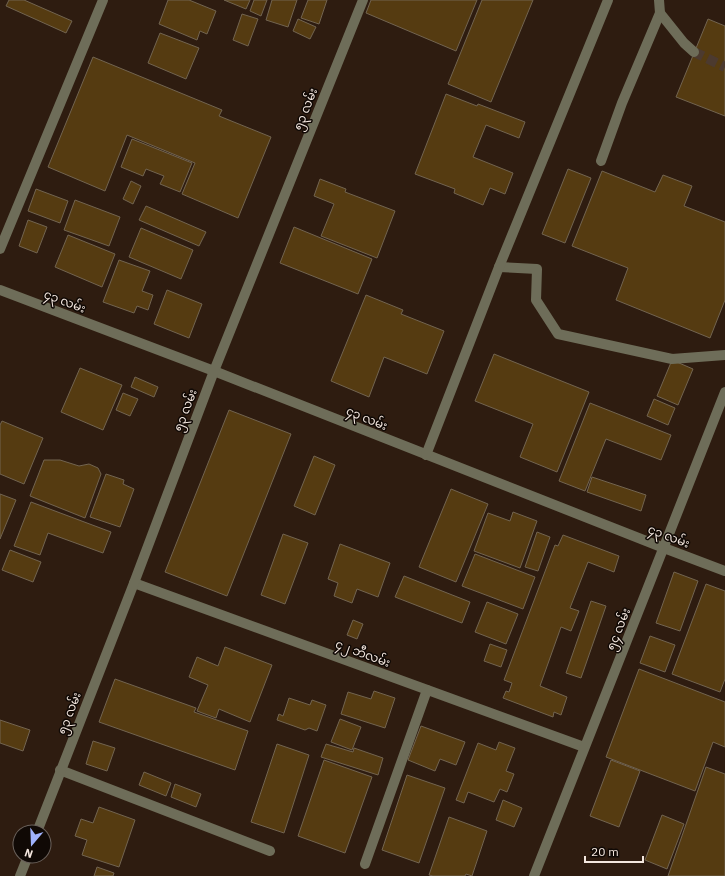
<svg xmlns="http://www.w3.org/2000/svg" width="725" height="876" font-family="'IBM Plex Sans','Noto Sans Myanmar',sans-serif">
	<rect width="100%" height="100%" fill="#2e1c10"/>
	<g fill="#553b11" stroke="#726450">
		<path d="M 9,0 L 24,0 L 72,21 L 66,33 L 6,6 Z"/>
		<path d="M 168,0 L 189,0 L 216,11 L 207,34 L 200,31 L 197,40 L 159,24 Z"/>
		<path d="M 224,0 L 250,0 L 246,9 Z"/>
		<path d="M 254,0 L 267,0 L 261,16 L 250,11 Z"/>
		<path d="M 272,0 L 297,0 L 288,27 L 266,20 Z"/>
		<path d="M 308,0 L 327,0 L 319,24 L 301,18 Z"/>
		<path d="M 371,0 L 477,0 L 456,51 L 366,13 Z"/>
		<path d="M 482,0 L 533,0 L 491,102 L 448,84 Z"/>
		<path d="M 242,14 L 258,19 L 248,46 L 233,40 Z"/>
		<path d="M 298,19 L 316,27 L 310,39 L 293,31 Z"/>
		<path d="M 708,19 L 725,26 L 725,116 L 676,97 Z"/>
		<path d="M 160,33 L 199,48 L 186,79 L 148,63 Z"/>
		<path d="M 93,57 L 222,110 L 219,116 L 271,137 L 238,218 L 182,194 L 195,163 L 127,135 L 105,191 L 48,167 Z"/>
		<path d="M 446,94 L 477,106 L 478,104 L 525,122 L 519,138 L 486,125 L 473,157 L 513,173 L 505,194 L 490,188 L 483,205 L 454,193 L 455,189 L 415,174 Z"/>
		<path d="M 132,139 L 192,163 L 180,192 L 160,184 L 164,176 L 146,169 L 143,176 L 121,167 Z"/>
		<path d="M 568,169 L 591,178 L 565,243 L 542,234 Z"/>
		<path d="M 602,171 L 655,192 L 663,175 L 692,186 L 684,206 L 725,222 L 725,300 L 710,338 L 616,300 L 628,268 L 572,246 Z"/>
		<path d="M 320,179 L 346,189 L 345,192 L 395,211 L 377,258 L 321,236 L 334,204 L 314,196 Z"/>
		<path d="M 131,181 L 141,186 L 133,204 L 123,199 Z"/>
		<path d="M 36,189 L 68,201 L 60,223 L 28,211 Z"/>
		<path d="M 75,200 L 120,217 L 109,246 L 64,230 Z"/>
		<path d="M 146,206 L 206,232 L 199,246 L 139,220 Z"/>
		<path d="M 28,220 L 47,227 L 37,253 L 19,246 Z"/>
		<path d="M 294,227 L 372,259 L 358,294 L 280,263 Z"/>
		<path d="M 141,228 L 193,250 L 181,279 L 129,257 Z"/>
		<path d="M 68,235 L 115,254 L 102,287 L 55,267 Z"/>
		<path d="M 119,260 L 150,271 L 142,291 L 153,295 L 148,310 L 137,306 L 134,313 L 103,302 Z"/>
		<path d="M 167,290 L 202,304 L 189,338 L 154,324 Z"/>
		<path d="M 366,295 L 403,310 L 401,314 L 444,331 L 427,374 L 384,357 L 369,397 L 331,381 Z"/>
		<path d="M 494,354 L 589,392 L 557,472 L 520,457 L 533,424 L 475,401 Z"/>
		<path d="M 672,360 L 693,369 L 678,405 L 657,396 Z"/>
		<path d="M 80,368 L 122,385 L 103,430 L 61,412 Z"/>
		<path d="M 135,377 L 158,387 L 154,397 L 131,387 Z"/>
		<path d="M 123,393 L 138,399 L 130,416 L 116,410 Z"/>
		<path d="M 654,399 L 675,408 L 668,425 L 647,416 Z"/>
		<path d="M 590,403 L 671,435 L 661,460 L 606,439 L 585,491 L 559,481 Z"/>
		<path d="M 229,410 L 291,434 L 227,596 L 165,572 Z"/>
		<path d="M 2,421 L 43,438 L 24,484 L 0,474 L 0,425 Z"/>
		<path d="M 314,456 L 335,465 L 315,515 L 294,506 Z"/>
		<path d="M 44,460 L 60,460 L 79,466 L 89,464 L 98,468 L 101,474 L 85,518 L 30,496 Z"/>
		<path d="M 106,474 L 124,480 L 123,484 L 134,489 L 120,527 L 90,517 Z"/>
		<path d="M 592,477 L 646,495 L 641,511 L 587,492 Z"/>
		<path d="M 451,489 L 488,504 L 456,582 L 419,567 Z"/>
		<path d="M 0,494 L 16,500 L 0,539 Z"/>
		<path d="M 31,502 L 111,532 L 103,553 L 48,533 L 40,555 L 14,546 Z"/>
		<path d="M 513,512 L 537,521 L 520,568 L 474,551 L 488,513 L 510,521 Z"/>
		<path d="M 537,532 L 550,537 L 538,571 L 525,567 Z"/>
		<path d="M 283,534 L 308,543 L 285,604 L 261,595 Z"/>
		<path d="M 563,535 L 619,556 L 614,572 L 588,562 L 570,608 L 579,611 L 571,631 L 561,627 L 540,686 L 567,697 L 561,715 L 554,712 L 553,717 L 503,698 L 506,691 L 509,692 L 512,683 L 504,680 L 555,545 L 558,546 Z"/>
		<path d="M 340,544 L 390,563 L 378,597 L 357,589 L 352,603 L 334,596 L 338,583 L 328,579 Z"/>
		<path d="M 10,550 L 41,562 L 33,582 L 2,570 Z"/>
		<path d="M 475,554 L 535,577 L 523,609 L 462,586 Z"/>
		<path d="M 674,572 L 698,581 L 680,631 L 656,623 Z"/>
		<path d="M 404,576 L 470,602 L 462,623 L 395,597 Z"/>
		<path d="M 706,584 L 725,591 L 725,679 L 720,692 L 672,674 Z"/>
		<path d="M 591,601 L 606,606 L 581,678 L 566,673 Z"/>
		<path d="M 487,602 L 518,614 L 506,644 L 475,632 Z"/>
		<path d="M 353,620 L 363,624 L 357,639 L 347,635 Z"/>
		<path d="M 650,636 L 675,645 L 665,672 L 640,663 Z"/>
		<path d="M 490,644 L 507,650 L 501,667 L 484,661 Z"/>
		<path d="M 225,647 L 272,665 L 250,722 L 219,709 L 216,718 L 197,711 L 208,685 L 189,677 L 197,657 L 218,666 Z"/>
		<path d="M 639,669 L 725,702 L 725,747 L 713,742 L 695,791 L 606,757 Z"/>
		<path d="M 115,679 L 196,708 L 194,712 L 248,731 L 235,770 L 99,722 Z"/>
		<path d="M 374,691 L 395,698 L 385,728 L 341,714 L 348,692 L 371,699 Z"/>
		<path d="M 289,698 L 310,705 L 312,700 L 326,705 L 317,731 L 309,728 L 305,730 L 277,720 L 279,714 L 283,716 Z"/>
		<path d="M 340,719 L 361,727 L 352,750 L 331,742 Z"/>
		<path d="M 0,720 L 30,730 L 23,751 L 0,743 Z"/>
		<path d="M 421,726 L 465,742 L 456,765 L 440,759 L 435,771 L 408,760 Z"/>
		<path d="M 93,741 L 115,748 L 107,771 L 86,764 Z"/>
		<path d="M 499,742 L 515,748 L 506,771 L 514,774 L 507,792 L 500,789 L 494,802 L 468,792 L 464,803 L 456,800 L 478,743 L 496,750 Z"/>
		<path d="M 277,744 L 309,755 L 284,833 L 251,822 Z"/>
		<path d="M 326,744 L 353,752 L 354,748 L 383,758 L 378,775 L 321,757 Z"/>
		<path d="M 324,760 L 372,777 L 345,853 L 298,836 Z"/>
		<path d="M 611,760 L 640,771 L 619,827 L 590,816 Z"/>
		<path d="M 706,767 L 725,774 L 725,876 L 668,876 Z"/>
		<path d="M 144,772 L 171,783 L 166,796 L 139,785 Z"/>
		<path d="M 407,775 L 445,788 L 419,863 L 382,850 Z"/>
		<path d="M 175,784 L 201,794 L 196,807 L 171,797 Z"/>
		<path d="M 503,800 L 522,808 L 514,827 L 496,820 Z"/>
		<path d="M 99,807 L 135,820 L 119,867 L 82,855 L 87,840 L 75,836 L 81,819 L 93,823 Z"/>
		<path d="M 662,815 L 684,824 L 667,869 L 645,860 Z"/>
		<path d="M 449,817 L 487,831 L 472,876 L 466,874 L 465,876 L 433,876 L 429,875 Z"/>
		<path d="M 97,867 L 114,873 L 113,876 L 94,876 Z"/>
	</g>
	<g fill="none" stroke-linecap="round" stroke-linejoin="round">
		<path stroke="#4c3a2f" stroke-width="10" stroke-dasharray="10 5" stroke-linecap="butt" d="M 694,52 L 725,67"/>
		<g stroke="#6e6d59" stroke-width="10">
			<path d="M 660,13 L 684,43 L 694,52"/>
			<path d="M 601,161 L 622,103 L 660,13 L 659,0"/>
			<path d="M 0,249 L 103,0"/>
			<path d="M 499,267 L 537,269 L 536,300 L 558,334 L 672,359 L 725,355"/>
			<path d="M 0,290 L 214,371 L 664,548 L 725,571"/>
			<path d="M 426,455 L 499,267 L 608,0"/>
			<path d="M 134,583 L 584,747"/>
			<path d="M 60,770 L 270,851"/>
			<path d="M 37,832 L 134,583 L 214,371 L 363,0"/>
			<path d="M 365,864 L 427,690"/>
			<path d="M 20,876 L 28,856"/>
			<path d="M 534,876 C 597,714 662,554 725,392"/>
		</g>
	</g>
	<g text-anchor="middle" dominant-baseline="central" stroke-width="3" stroke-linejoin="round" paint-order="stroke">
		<g font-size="12" fill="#f4e7df" stroke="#100905">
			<text transform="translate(305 109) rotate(-68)">၅၃ လမ်း</text>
			<text transform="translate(65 301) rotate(21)">၄၃ လမ်း</text>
			<text transform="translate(185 410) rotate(-69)">၅၃ လမ်း</text>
			<text transform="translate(367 418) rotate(22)">၄၃ လမ်း</text>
			<text transform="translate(669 536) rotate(21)">၄၃ လမ်း</text>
			<text transform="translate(618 629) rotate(-68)">၅၄ လမ်း</text>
			<text transform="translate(363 653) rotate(20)">၄၂ ဘီလမ်း</text>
			<text transform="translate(69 713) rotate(-69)">၅၃ လမ်း</text>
		</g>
	</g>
	<g transform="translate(32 844) rotate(199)"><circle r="19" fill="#100905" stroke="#6b625c"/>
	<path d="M0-3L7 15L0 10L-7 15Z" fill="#a0b3fd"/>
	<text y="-6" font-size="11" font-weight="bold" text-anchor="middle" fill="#f4e7df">N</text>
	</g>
	<path d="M585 856v6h58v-6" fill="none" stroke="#f4e7df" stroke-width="2"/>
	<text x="591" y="856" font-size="12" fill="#f4e7df" stroke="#100905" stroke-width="3" paint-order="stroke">20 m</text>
</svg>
